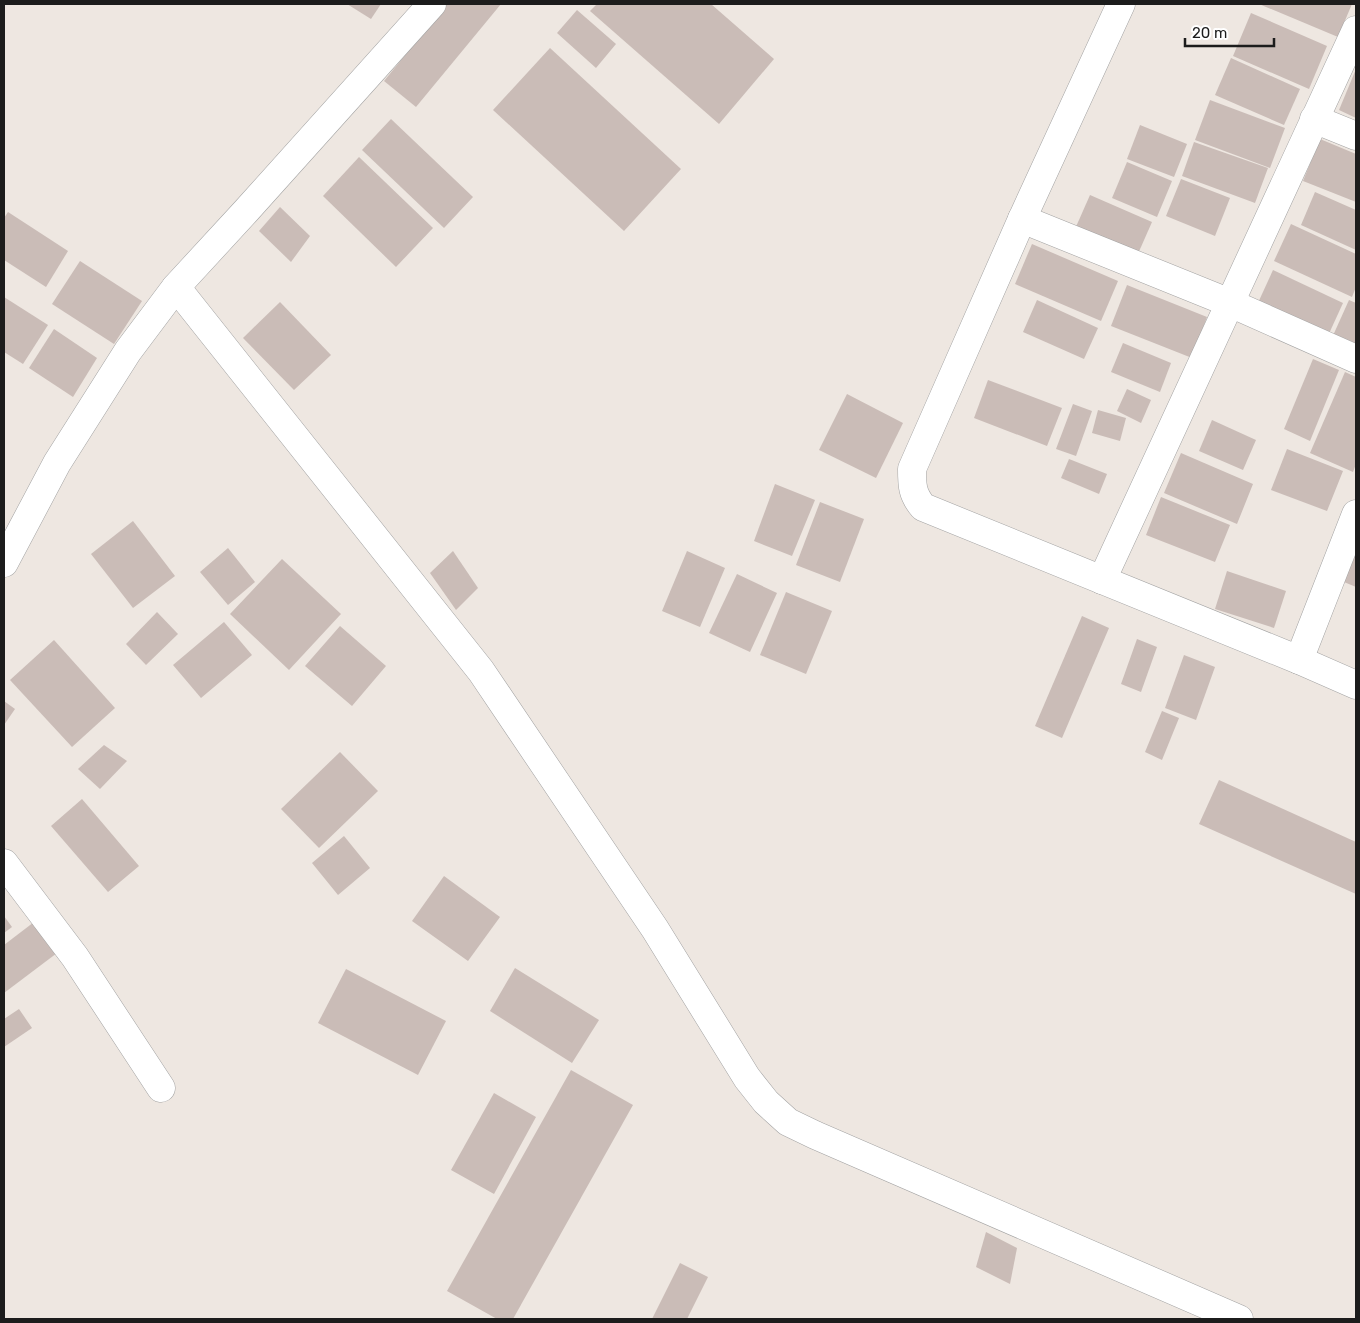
<svg xmlns="http://www.w3.org/2000/svg" width="1360" height="1323" font-family="Rubik,sans-serif">
	<rect width="100%" height="100%" fill="#eee7e1"/>
	<g fill="#cabcb7">
		<path d="M 347,4 L 381,4 L 371,19 Z"/>
		<path d="M 447,4 L 501,4 L 416,107 L 384,81 Z"/>
		<path d="M 597,4 L 711,4 L 774,59 L 719,124 L 590,11 Z"/>
		<path d="M 1259,4 L 1352,4 L 1338,37 Z"/>
		<path d="M 577,10 L 616,44 L 596,68 L 557,33 Z"/>
		<path d="M 1251,13 L 1327,46 L 1309,89 L 1233,56 Z"/>
		<path d="M 550,48 L 681,169 L 624,231 L 493,110 Z"/>
		<path d="M 1231,58 L 1300,89 L 1284,125 L 1215,95 Z"/>
		<path d="M 1356,69 L 1356,118 L 1339,110 Z"/>
		<path d="M 1210,100 L 1285,128 L 1270,168 L 1195,140 Z"/>
		<path d="M 391,119 L 473,197 L 444,228 L 362,150 Z"/>
		<path d="M 1140,125 L 1187,144 L 1174,177 L 1127,159 Z"/>
		<path d="M 1320,139 L 1356,154 L 1356,202 L 1303,181 Z"/>
		<path d="M 1194,142 L 1268,168 L 1255,203 L 1182,176 Z"/>
		<path d="M 359,157 L 433,228 L 396,267 L 323,196 Z"/>
		<path d="M 1127,162 L 1172,181 L 1157,217 L 1112,198 Z"/>
		<path d="M 1181,179 L 1230,198 L 1215,236 L 1166,216 Z"/>
		<path d="M 1315,192 L 1356,210 L 1356,250 L 1301,225 Z"/>
		<path d="M 1090,195 L 1152,222 L 1137,256 L 1075,229 Z"/>
		<path d="M 280,207 L 310,236 L 291,262 L 259,231 Z"/>
		<path d="M 8,212 L 68,251 L 46,287 L 4,260 L 4,218 Z"/>
		<path d="M 1291,224 L 1356,254 L 1356,287 L 1352,297 L 1274,261 Z"/>
		<path d="M 1032,244 L 1118,281 L 1101,321 L 1015,284 Z"/>
		<path d="M 80,261 L 142,301 L 114,344 L 52,304 Z"/>
		<path d="M 1273,270 L 1343,303 L 1327,338 L 1257,305 Z"/>
		<path d="M 1127,285 L 1207,317 L 1192,358 L 1111,326 Z"/>
		<path d="M 4,297 L 48,325 L 23,364 L 4,352 Z"/>
		<path d="M 1037,300 L 1098,328 L 1084,359 L 1023,332 Z"/>
		<path d="M 1349,300 L 1356,303 L 1356,351 L 1331,340 Z"/>
		<path d="M 280,302 L 331,355 L 294,390 L 243,338 Z"/>
		<path d="M 54,329 L 97,358 L 73,397 L 29,368 Z"/>
		<path d="M 1123,343 L 1171,363 L 1160,392 L 1111,372 Z"/>
		<path d="M 1313,359 L 1339,370 L 1310,441 L 1284,429 Z"/>
		<path d="M 1345,372 L 1356,377 L 1356,464 L 1353,472 L 1310,453 Z"/>
		<path d="M 988,380 L 1062,408 L 1047,446 L 974,418 Z"/>
		<path d="M 1127,389 L 1151,400 L 1141,423 L 1117,411 Z"/>
		<path d="M 847,394 L 903,423 L 876,478 L 819,450 Z"/>
		<path d="M 1073,404 L 1092,411 L 1076,456 L 1056,449 Z"/>
		<path d="M 1098,410 L 1126,418 L 1120,441 L 1092,433 Z"/>
		<path d="M 1212,420 L 1256,440 L 1243,470 L 1199,451 Z"/>
		<path d="M 1287,449 L 1343,471 L 1327,511 L 1271,490 Z"/>
		<path d="M 1181,453 L 1253,484 L 1237,524 L 1164,493 Z"/>
		<path d="M 1069,459 L 1107,474 L 1099,494 L 1061,478 Z"/>
		<path d="M 775,484 L 815,500 L 792,556 L 754,541 Z"/>
		<path d="M 1161,497 L 1230,525 L 1215,562 L 1146,535 Z"/>
		<path d="M 820,502 L 864,519 L 840,582 L 796,565 Z"/>
		<path d="M 133,521 L 175,576 L 133,608 L 91,554 Z"/>
		<path d="M 228,548 L 255,582 L 228,605 L 200,572 Z"/>
		<path d="M 453,551 L 478,588 L 456,610 L 430,573 Z"/>
		<path d="M 687,551 L 725,568 L 700,627 L 662,611 Z"/>
		<path d="M 1356,551 L 1356,587 L 1344,582 Z"/>
		<path d="M 282,559 L 341,614 L 289,670 L 230,614 Z"/>
		<path d="M 1227,571 L 1286,591 L 1274,628 L 1215,609 Z"/>
		<path d="M 737,574 L 777,593 L 750,652 L 709,633 Z"/>
		<path d="M 786,592 L 832,611 L 806,674 L 760,655 Z"/>
		<path d="M 157,612 L 178,634 L 146,665 L 126,644 Z"/>
		<path d="M 1082,616 L 1109,628 L 1062,738 L 1035,726 Z"/>
		<path d="M 224,622 L 252,655 L 201,698 L 173,665 Z"/>
		<path d="M 340,626 L 386,666 L 352,706 L 305,666 Z"/>
		<path d="M 1137,639 L 1157,647 L 1141,692 L 1121,684 Z"/>
		<path d="M 54,640 L 115,708 L 72,747 L 10,680 Z"/>
		<path d="M 1184,655 L 1215,667 L 1196,720 L 1165,708 Z"/>
		<path d="M 4,701 L 15,709 L 4,725 Z"/>
		<path d="M 1162,711 L 1179,718 L 1162,760 L 1145,752 Z"/>
		<path d="M 104,745 L 127,761 L 100,789 L 78,769 Z"/>
		<path d="M 340,752 L 378,791 L 319,848 L 281,809 Z"/>
		<path d="M 1219,780 L 1356,842 L 1356,894 L 1199,824 Z"/>
		<path d="M 82,799 L 139,866 L 108,892 L 51,826 Z"/>
		<path d="M 344,836 L 370,868 L 338,895 L 312,863 Z"/>
		<path d="M 444,876 L 500,917 L 468,961 L 412,921 Z"/>
		<path d="M 4,916 L 12,927 L 4,933 Z"/>
		<path d="M 38,919 L 61,950 L 4,993 L 4,945 Z"/>
		<path d="M 515,968 L 599,1020 L 572,1063 L 490,1011 Z"/>
		<path d="M 346,969 L 446,1021 L 418,1075 L 318,1023 Z"/>
		<path d="M 19,1009 L 32,1028 L 4,1047 L 4,1019 Z"/>
		<path d="M 571,1070 L 633,1105 L 513,1319 L 497,1319 L 447,1291 Z"/>
		<path d="M 494,1093 L 536,1117 L 494,1194 L 451,1170 Z"/>
		<path d="M 986,1232 L 1017,1248 L 1010,1284 L 976,1267 Z"/>
		<path d="M 680,1263 L 708,1277 L 687,1319 L 652,1319 Z"/>
	</g>
	<g fill="none" stroke-linecap="round" stroke-linejoin="round">
		<defs>
			<g id="minor">
				<path d="M 432,4 L 246,211 L 176,287 L 481,671 L 655,929 L 747,1078 L 766,1102 L 788,1122 L 815,1135 L 1239,1319"/>
				<path d="M 1121,4 L 1022,219 L 912,469 C 912,485 912,494 923,507 L 1299,660 L 1356,685"/>
				<path d="M 1314,119 L 1356,136"/>
				<path d="M 1022,219 L 1230,303 L 1356,359"/>
				<path d="M 4,563 L 57,463 L 128,351 L 176,287"/>
				<path d="M 1102,580 L 1356,30"/>
				<path d="M 1299,660 L 1356,514"/>
				<path d="M 4,863 L 75,957 L 161,1088"/>
			</g>
		</defs>
		<use href="#minor" stroke="#a3a3a3" stroke-width="29"/>
		<use href="#minor" stroke="#fff" stroke-width="28"/>
	</g>
	<rect width="1360" height="1323" fill="none" stroke="#1c1c1c" stroke-width="10"/>
	<path d="M1185 38v8h89v-8" fill="none" stroke="#1c1c1c" stroke-width="2.5"/>
	<text x="1192" y="38" font-size="15" fill="#1c1c1c" stroke="#ffffff" stroke-width="4" paint-order="stroke">20 m</text>
</svg>
